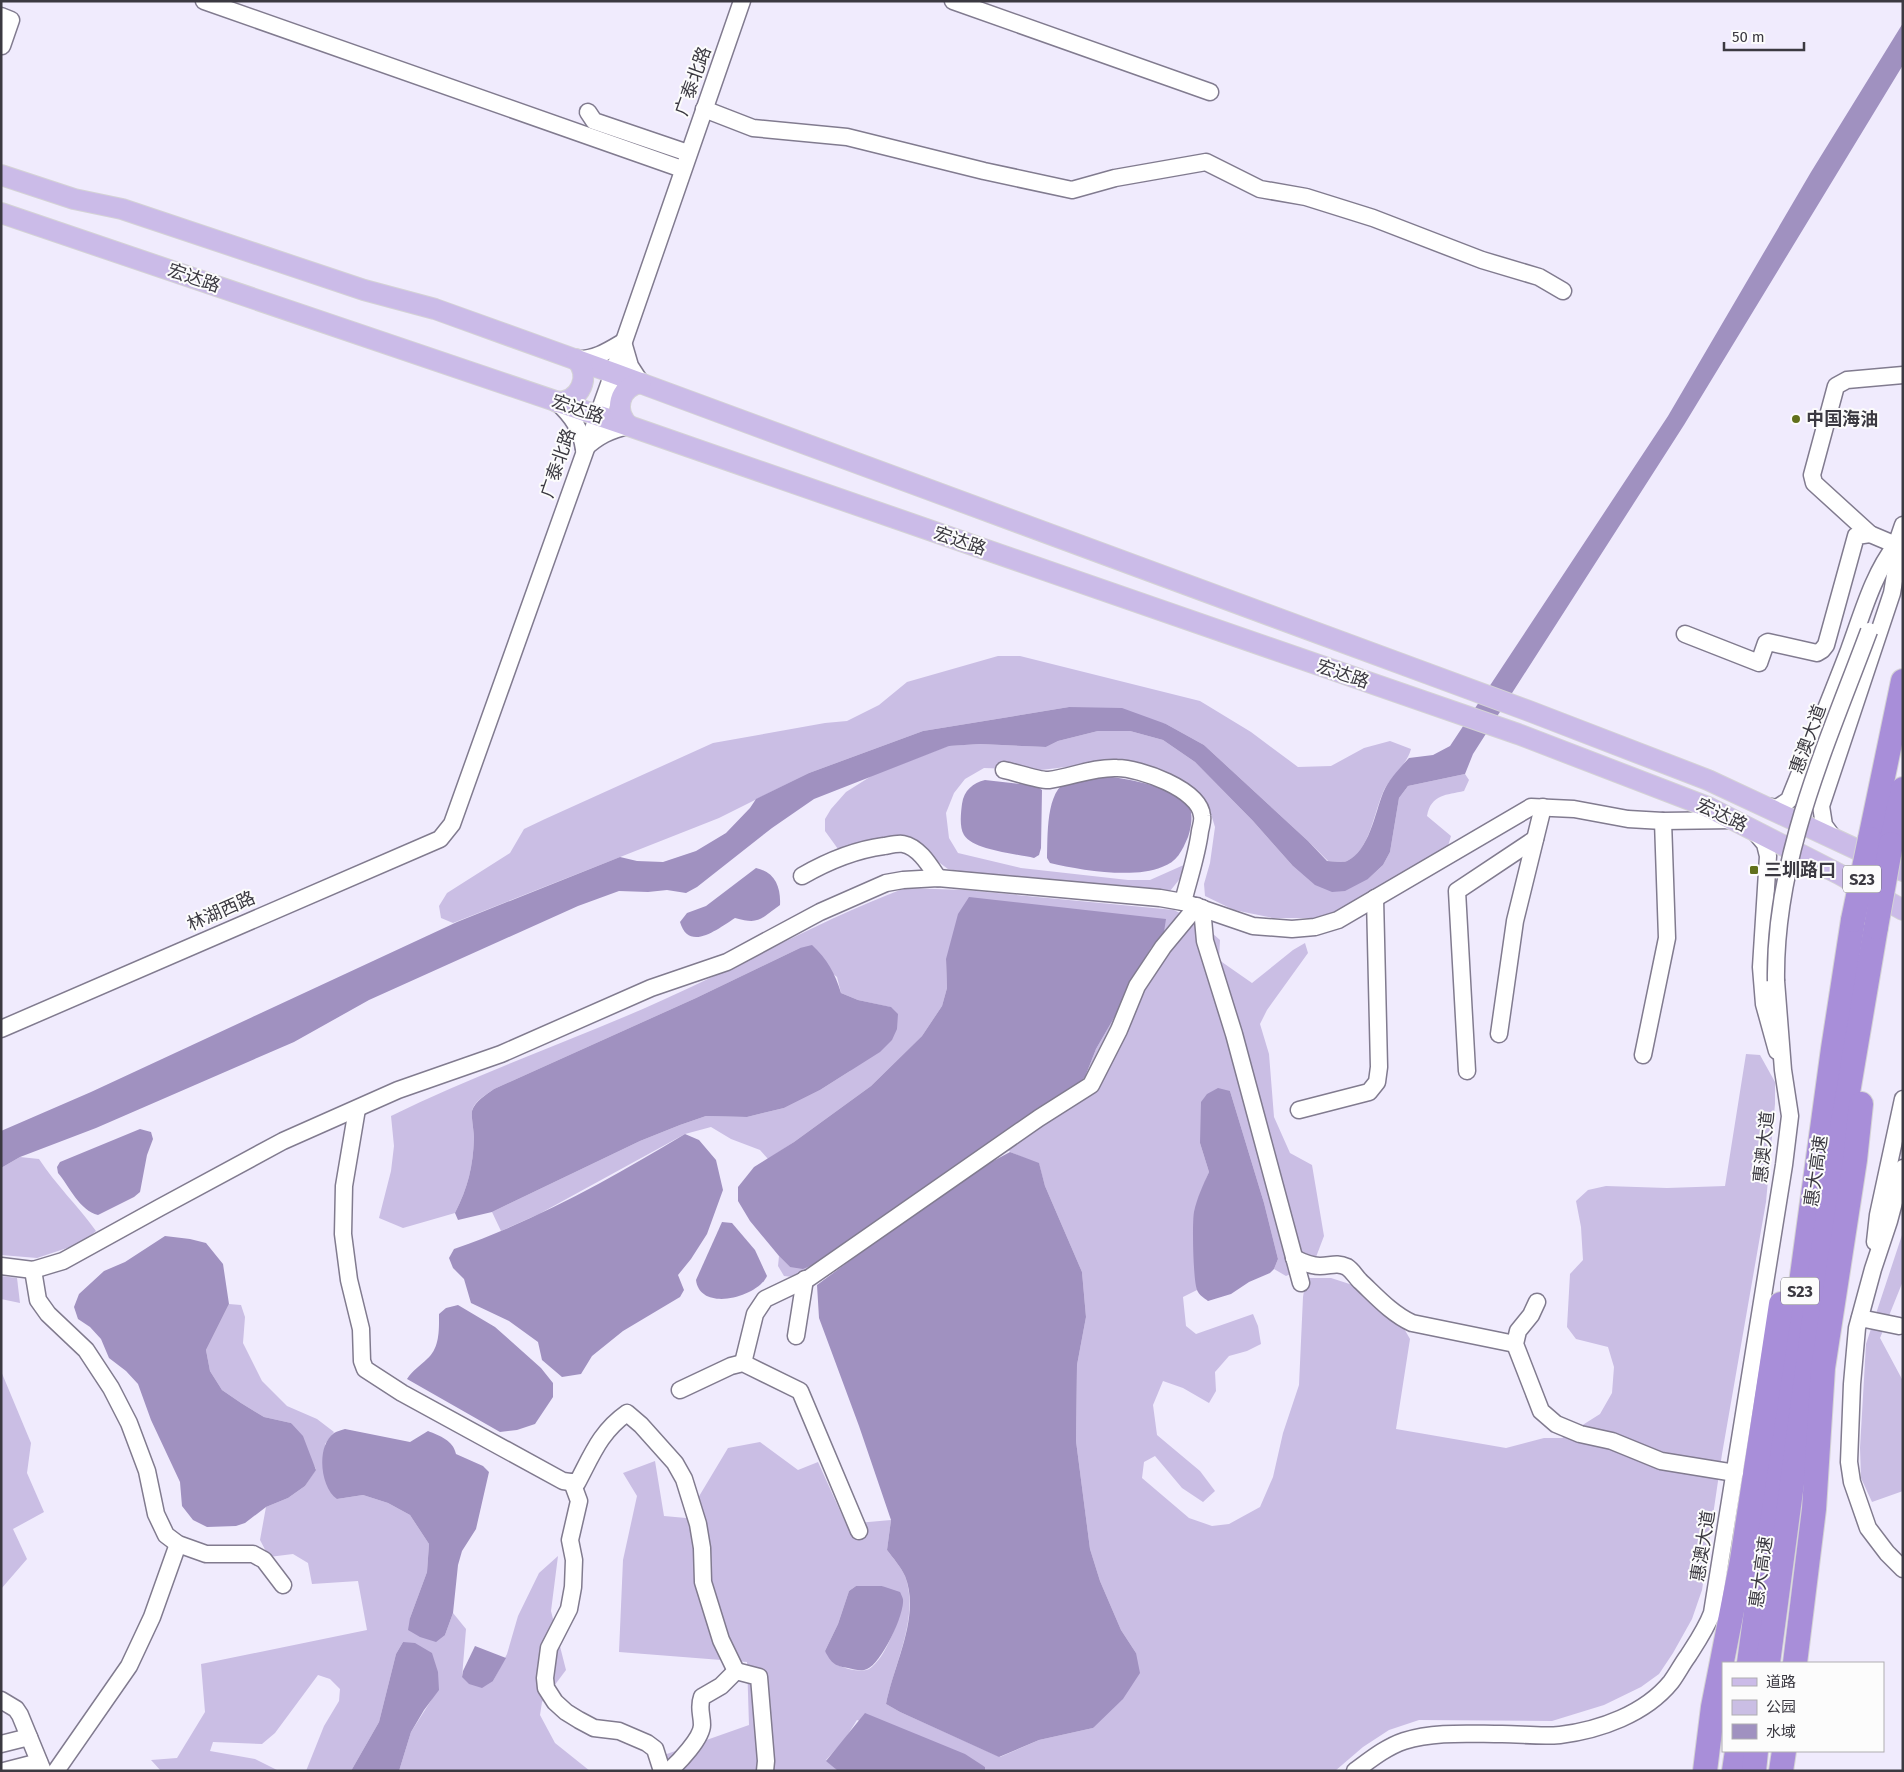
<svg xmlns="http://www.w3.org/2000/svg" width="1904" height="1772" font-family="'Fira Sans','Noto Sans SC',sans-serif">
	<rect width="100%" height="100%" fill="#f0ebfd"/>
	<g fill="#cabee4" fill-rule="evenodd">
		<path d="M 998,656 L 1020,656 L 1200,701 L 1251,732 L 1298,767 L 1331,766 L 1364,748 L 1390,741 L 1411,749 C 1407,765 1392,775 1384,790 C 1374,811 1370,851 1347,861 C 1342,863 1333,861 1328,861 L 1308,841 L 1204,745 L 1166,724 L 1069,707 L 923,731 L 809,773 L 719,818 L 453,923 L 441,918 L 439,906 L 447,893 L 510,853 L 524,829 L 545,819 L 713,743 L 825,723 L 847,721 L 879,705 L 907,682 Z"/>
		<path d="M 1098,731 L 1130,731 L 1163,740 L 1195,762 L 1253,821 L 1292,865 L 1368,879 L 1383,865 L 1390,852 L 1399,798 L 1408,786 L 1465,774 L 1469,780 L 1464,791 C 1447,795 1431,794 1427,816 L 1451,836 L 1448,846 L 1340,911 L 1321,918 L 1273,918 L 1234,910 L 1205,896 L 1204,884 L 1210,863 L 1215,827 L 1209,808 L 1197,793 L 1115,761 L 1041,770 L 984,768 L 965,779 L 954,793 L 946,813 L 949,838 L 958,853 L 1021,868 L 1128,880 L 1150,880 L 1186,864 L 1183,875 L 1170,891 L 1137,892 L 985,876 L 948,869 L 914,844 L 838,849 L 825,831 L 825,819 L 831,809 L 846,792 L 873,775 L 948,746 L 980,744 L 1046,747 L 1058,741 Z"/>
		<path d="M 905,888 L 965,890 L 1174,910 L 1203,925 L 1220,940 L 1219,960 L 1252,983 L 1293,950 L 1305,943 L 1308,953 L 1267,1010 L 1260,1024 L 1269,1054 L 1274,1117 L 1290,1153 L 1312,1165 L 1324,1236 L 1313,1265 L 1286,1276 L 1274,1269 L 1278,1259 L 1264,1203 L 1230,1091 L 1200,1143 L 1209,1172 L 1198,1199 L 1194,1256 L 1197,1290 L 1183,1297 L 1186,1326 L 1196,1334 L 1253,1314 L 1258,1326 L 1261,1344 L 1247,1351 L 1229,1356 L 1215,1372 L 1216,1391 L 1209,1403 L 1183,1388 L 1163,1381 L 1153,1405 L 1157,1435 L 1200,1471 L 1215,1491 L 1203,1502 L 1182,1488 L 1155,1456 L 1144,1462 L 1142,1478 L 1189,1518 L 1212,1526 L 1229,1524 L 1260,1507 L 1273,1477 L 1283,1433 L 1299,1385 L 1303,1297 L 1306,1278 L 1331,1278 L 1365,1289 L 1402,1325 L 1410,1339 L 1396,1429 L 1506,1448 L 1544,1438 L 1562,1438 L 1600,1414 L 1612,1393 L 1614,1367 L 1608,1347 L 1576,1339 L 1567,1327 L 1570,1274 L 1583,1260 L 1581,1227 L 1576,1201 L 1588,1190 L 1606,1186 L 1667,1188 L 1725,1186 L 1746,1054 L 1760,1055 L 1775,1082 L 1775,1104 L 1766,1202 L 1722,1454 L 1702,1590 L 1692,1619 L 1673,1653 L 1659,1674 L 1641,1687 L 1604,1705 L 1552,1721 L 1419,1720 L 1389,1730 L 1363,1747 L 1335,1771 L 985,1771 L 985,1767 L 857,1720 L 845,1739 L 826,1760 L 838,1771 L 661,1771 L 664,1755 L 749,1725 L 747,1662 L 619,1652 L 623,1560 L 637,1496 L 623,1473 L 655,1461 L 664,1516 L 686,1518 L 728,1448 L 760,1442 L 798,1470 L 818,1462 L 846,1524 L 891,1520 L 887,1550 C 893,1558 901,1567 905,1576 C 920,1616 894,1664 886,1704 L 900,1712 L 1000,1757 L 1039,1740 L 1093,1728 L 1136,1653 L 1121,1630 L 1100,1581 L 1090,1549 L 1076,1441 L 1077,1365 L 1086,1317 L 1082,1272 L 1045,1186 L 1039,1164 L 1010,1152 L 1005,1144 L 821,1266 L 793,1277 L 784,1276 L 778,1266 L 779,1256 L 790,1267 L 1085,1077 L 1096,1049 L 1122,1004 L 1134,976 L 1151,948 L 1164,932 L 946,959 L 947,988 L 942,1006 L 922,1036 L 871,1086 L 794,1142 L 768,1159 L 760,1150 L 731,1139 L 711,1127 L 685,1134 L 539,1214 L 501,1231 L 492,1212 L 640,1141 L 680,1125 L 706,1116 L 747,1117 L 784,1108 L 820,1090 L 850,1071 L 890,1007 L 858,1000 L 841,993 L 837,977 L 800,948 L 696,998 L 494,1089 C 486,1095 474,1101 472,1111 C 471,1117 474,1131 474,1138 C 473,1167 468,1187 455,1213 L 403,1228 L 379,1218 L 391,1171 L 394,1146 L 391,1116 C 480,1072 575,1040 665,999 C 746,963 823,919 905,888 ZM 856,1586 L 882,1586 L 903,1599 C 900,1617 886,1659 869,1669 C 862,1672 850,1670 842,1667 C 836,1665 830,1656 825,1651 L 838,1624 L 849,1591 Z"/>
		<path d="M 20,1157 L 39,1159 C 56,1185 78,1206 96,1231 L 82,1243 L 37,1258 L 1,1255 L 1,1168 Z"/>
		<path d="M 1903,1232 L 1903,1281 L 1880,1338 L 1903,1381 L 1903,1491 L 1872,1502 L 1861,1478 L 1860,1448 L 1866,1344 Z"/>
		<path d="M 1,1276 L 17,1278 L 20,1303 L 1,1299 Z"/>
		<path d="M 229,1304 L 241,1305 L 245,1317 L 243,1343 L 262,1381 L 287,1406 L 317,1419 L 334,1432 L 325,1444 L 337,1499 L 363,1495 L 388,1503 L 410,1515 L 429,1544 L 427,1572 L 410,1618 L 445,1635 L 453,1613 L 466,1629 L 462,1677 L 493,1681 L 507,1654 L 518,1616 L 539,1573 L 558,1556 L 551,1611 L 566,1670 L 542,1702 L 540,1715 L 555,1743 L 590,1771 L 399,1771 L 411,1732 L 432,1699 L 403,1642 L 396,1654 L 379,1722 L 351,1771 L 306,1771 L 324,1726 L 339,1701 L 340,1689 L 330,1679 L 318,1675 L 275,1733 L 262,1744 L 213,1742 L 210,1751 L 255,1759 L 279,1771 L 161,1771 L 151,1760 L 177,1758 L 205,1712 L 201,1664 L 367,1630 L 358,1581 L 312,1584 L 308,1563 L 293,1554 L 269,1557 L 260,1540 L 266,1507 L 288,1498 L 305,1486 L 316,1469 L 291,1423 L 264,1417 L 241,1403 L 222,1390 L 210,1371 L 206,1350 Z"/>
		<path d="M 1,1371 L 31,1443 L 27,1473 L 44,1512 L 13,1529 L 27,1559 L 1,1589 Z"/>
	</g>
	<g fill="#a091c0">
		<path d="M 1903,23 L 1903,65 L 1684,425 L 1473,754 L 1465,774 L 1408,786 L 1399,798 L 1390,852 L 1383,865 L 1368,879 L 1345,891 L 1332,892 L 1315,885 L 1292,865 L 1253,821 L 1195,762 L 1163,740 L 1130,731 L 1098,731 L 1058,741 L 1046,747 L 980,744 L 949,746 L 814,799 L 772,828 L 697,887 L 686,893 L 667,890 L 648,892 L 619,891 L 578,906 L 369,1000 L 294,1042 L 96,1128 L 20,1157 L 1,1168 L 1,1131 L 91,1092 L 457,922 L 620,857 L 637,861 L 663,862 L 696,851 L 726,833 L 750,808 L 756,799 L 809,773 L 923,731 L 1069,707 L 1122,708 L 1166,724 L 1204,745 L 1308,841 L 1327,861 C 1333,861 1342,863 1347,861 C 1369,851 1375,813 1383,793 C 1389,779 1399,769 1409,758 L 1433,755 L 1450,746 L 1668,416 L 1811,172 Z"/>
		<path d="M 1104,776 C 1122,778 1175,787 1186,801 C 1194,810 1192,826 1188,837 C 1182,851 1177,862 1162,867 C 1134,879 1079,870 1050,863 L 1047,858 C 1048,838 1045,789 1069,781 C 1079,777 1093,778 1104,776 Z"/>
		<path d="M 985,780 L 1037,786 L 1042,790 L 1041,848 L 1039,855 L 1034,858 C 1017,854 973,850 964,835 C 959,827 961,812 962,804 C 964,790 973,783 985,780 Z"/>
		<path d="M 756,868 C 775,872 781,887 780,905 C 760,919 760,925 735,918 C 719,928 689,953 680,922 L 687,913 L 706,906 Z"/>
		<path d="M 969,897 L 1166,919 L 1164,932 L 1151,948 L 1134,976 L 1122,1004 L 1096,1049 L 1085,1077 L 1069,1094 L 815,1264 L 803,1269 L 790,1267 L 779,1256 L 750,1221 L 738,1201 L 738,1187 L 754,1167 L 794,1142 L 871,1086 L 922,1036 L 942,1006 L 947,988 L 946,959 L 958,914 Z"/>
		<path d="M 812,945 C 827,959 835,973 841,993 L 858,1000 L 891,1007 L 898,1014 L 897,1029 L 892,1040 L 880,1052 L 820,1090 L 784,1108 L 747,1117 L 706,1116 L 680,1125 L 640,1141 L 492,1212 L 458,1220 L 455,1213 C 468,1187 473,1167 474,1138 C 474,1131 471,1117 472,1111 C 475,1101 486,1095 494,1089 L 696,998 L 800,948 Z"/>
		<path d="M 1218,1088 L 1230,1091 L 1264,1203 L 1278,1259 L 1274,1269 L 1270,1273 L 1249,1282 L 1231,1294 L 1208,1301 C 1204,1298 1199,1295 1197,1290 C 1193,1279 1192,1224 1194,1212 C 1197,1198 1203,1185 1209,1172 L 1200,1143 L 1201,1102 L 1207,1094 Z"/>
		<path d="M 140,1129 L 151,1132 L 153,1139 L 147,1155 L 140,1192 L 134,1197 L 98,1215 C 80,1211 69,1186 58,1173 L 57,1167 L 60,1162 Z"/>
		<path d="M 685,1134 L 699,1140 L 716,1160 L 723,1190 L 707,1234 L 691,1259 L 678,1275 L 684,1290 L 680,1297 L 623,1331 L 592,1356 L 581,1374 L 562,1377 L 542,1360 L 538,1342 L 509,1321 L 471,1303 L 464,1279 L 453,1268 L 449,1258 L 454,1249 C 535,1221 612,1178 685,1134 Z"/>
		<path d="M 1010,1152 L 1039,1163 L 1045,1186 L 1082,1272 L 1086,1317 L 1077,1365 L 1076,1441 L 1090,1549 L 1100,1581 L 1121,1630 L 1136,1653 L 1140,1673 L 1123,1699 L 1093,1728 L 1039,1740 L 999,1757 L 900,1712 L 886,1704 C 894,1663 921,1616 905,1576 C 901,1567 893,1558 887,1550 L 891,1520 L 859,1426 L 819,1318 L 817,1285 L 960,1179 Z"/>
		<path d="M 722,1222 L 732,1223 L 755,1250 L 767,1276 C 758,1297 700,1313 696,1280 Z"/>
		<path d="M 165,1236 L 190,1239 L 206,1243 L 223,1264 L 229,1304 L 206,1350 L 210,1371 L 222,1390 L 241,1403 L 264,1417 L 291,1423 L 303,1436 L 316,1470 L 305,1486 L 288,1498 L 266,1507 L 245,1523 L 236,1526 L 207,1527 L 193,1520 L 182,1506 L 180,1482 L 151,1420 L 138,1384 L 126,1371 L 109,1358 L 101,1339 L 90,1327 L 78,1319 L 74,1307 L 79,1294 L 104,1271 L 125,1262 Z"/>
		<path d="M 458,1305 L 495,1327 L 541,1368 L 553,1383 L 553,1397 L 535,1424 L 517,1430 L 500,1432 L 407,1379 C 413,1370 420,1366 427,1359 C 440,1348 439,1329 439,1314 L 446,1308 Z"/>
		<path d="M 345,1429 L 410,1442 L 428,1431 C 440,1436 453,1440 456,1454 L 483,1466 L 489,1472 L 476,1529 L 462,1551 L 458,1565 L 453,1613 L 445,1635 L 436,1642 L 420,1637 L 408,1630 L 410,1618 L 427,1572 L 429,1544 L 410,1515 L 388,1503 L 363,1495 L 337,1499 C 320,1487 316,1446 334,1433 C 337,1431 342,1430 345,1429 Z"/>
		<path d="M 856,1586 L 882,1586 L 900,1592 C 901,1594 902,1596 903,1599 C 905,1614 881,1664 867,1669 C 861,1672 854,1669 848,1668 C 835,1666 831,1663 825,1651 L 838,1624 L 849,1591 Z"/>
		<path d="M 403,1642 L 415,1643 L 432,1653 L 438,1672 L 439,1690 L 424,1710 L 411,1732 L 399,1771 L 351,1771 L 379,1722 L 396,1654 Z"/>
		<path d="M 475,1646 L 506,1658 L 493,1681 L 482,1688 L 469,1684 L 462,1677 L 463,1671 Z"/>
		<path d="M 865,1713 L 965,1754 L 985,1767 L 985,1771 L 838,1771 L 826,1761 Z"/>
	</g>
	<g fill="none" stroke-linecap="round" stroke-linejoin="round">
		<defs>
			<g id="minor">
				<path d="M 204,1 L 682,169"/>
				<path d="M 953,1 L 1210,92"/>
				<path d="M 1,16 L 11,20 L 2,46"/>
				<path d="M 704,109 L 753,128 L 847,137 L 984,171 L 1072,190 L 1115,178 L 1206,162 L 1260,189 L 1306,197 L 1373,218 L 1482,260 L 1539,277 L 1563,291"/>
				<path d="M 588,112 L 594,121 L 688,153"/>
				<path d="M 576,359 C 594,360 608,351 623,342 L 630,366 L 641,383"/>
				<path d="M 557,402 C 572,416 581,429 584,449"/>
				<path d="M 584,449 C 598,436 610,430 629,426"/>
				<path d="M 1896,545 L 1870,534 L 1814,483 L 1812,475 L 1836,386 L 1847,380 L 1903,375"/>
				<path d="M 1893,554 L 1903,525"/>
				<path d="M 1685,634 L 1759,663 L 1766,643 L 1768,642 L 1817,653 L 1822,650 L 1826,645 L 1856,536 L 1870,534"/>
				<path d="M 1004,770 C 1015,772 1040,781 1049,780 C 1072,777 1093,767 1117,768 C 1139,768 1200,789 1202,816 C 1203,821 1201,826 1200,831 C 1197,855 1189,878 1183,902"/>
				<path d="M 1764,806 L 1777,808 L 1789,800 C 1809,750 1830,700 1849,650 C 1862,615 1873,574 1896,545"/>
				<path d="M 1755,832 L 1765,844 L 1768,856 L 1761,967 L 1764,1004 L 1777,1051"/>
				<path d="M 1835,840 L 1824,825 L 1821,806 L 1892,593 L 1898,557 L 1896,545"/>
				<path d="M 802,876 C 828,861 854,850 884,846 C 890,845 898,843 903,844 C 919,847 930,866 938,878"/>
				<path d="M 1202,908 L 1205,941 L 1234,1034 L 1301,1283"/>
				<path d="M 1,1029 L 440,839 L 452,824 L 613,373 L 742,1"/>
				<path d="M 1499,1034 L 1515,921 L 1543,807"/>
				<path d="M 1643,1055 L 1667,938 L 1663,821"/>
				<path d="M 1467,1071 L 1457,891 L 1535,839"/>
				<path d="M 357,1109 L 344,1186 L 343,1234 L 349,1280 L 361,1329 L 362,1361 L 365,1369 L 402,1393 L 563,1481 L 577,1483 C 592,1455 600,1432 627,1413 L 641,1425 L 675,1463 L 684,1479 L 698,1524 L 702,1548 L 703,1582 L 721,1640 L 736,1671"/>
				<path d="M 1299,1110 L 1369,1092 L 1377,1082 L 1379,1067 L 1375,898"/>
				<path d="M 1903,1168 L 1889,1221 L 1873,1269 L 1857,1328 L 1852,1384 L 1849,1462 L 1852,1482 L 1868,1528 L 1887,1553 L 1903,1569"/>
				<path d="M 1875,1242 L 1878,1215 L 1903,1099"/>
				<path d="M 1294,1258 C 1302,1262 1311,1266 1320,1266 C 1331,1266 1336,1262 1347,1267 C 1353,1271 1355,1276 1360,1281 C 1376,1296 1392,1314 1412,1323 L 1515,1344"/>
				<path d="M 1,1266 L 33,1270 L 63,1261 L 159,1208 L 283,1141 L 398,1090 L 501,1054 L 651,988 L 727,962 L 820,912 L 886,883 L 903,880 L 938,878 L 1160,898 L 1183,902 L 1253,926 L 1292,929 L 1315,927 L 1338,920 L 1531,807 L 1574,809 L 1628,819 L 1663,821 L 1733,820"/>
				<path d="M 33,1270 L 38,1300 L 48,1314 L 86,1350 L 111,1388 L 129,1423 L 147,1471 L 156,1514 L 166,1535 L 178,1544 L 206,1554 L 253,1554 L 264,1560 L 283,1585"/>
				<path d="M 1537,1302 L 1531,1315 L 1518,1331 L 1515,1344 L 1541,1411 L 1556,1424 L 1580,1434 L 1612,1441 L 1661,1461 L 1735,1473"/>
				<path d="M 1860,1318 L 1899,1326"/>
				<path d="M 796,1336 L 805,1279"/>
				<path d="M 743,1363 L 755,1314 L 765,1299 L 809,1278 L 1039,1118 L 1091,1085 L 1119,1030 L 1137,986 L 1163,947 L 1197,906"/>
				<path d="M 680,1390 L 731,1366 L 743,1363 L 800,1391 L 859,1531"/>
				<path d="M 572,1482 L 579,1501 L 570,1540 L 574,1560 L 573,1587 L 569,1609 L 549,1648 L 545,1678 L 546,1688 L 555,1702 L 566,1712 L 579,1720 L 594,1728 L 619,1731 L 647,1743 L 655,1749 L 662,1771"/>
				<path d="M 1,1700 L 16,1709 L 20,1715 L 43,1771"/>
				<path d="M 1,1744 L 29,1737"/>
				<path d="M 4,1771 L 39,1762"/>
				<path d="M 56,1771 L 129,1666 L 152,1617 L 178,1544"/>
				<path d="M 669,1771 C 679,1762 702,1738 702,1725 C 702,1714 698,1708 702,1697 L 721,1686 L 736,1671 L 759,1677 L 766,1761 L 765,1771"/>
				<path d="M 1355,1771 C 1370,1760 1386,1747 1404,1741 C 1435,1731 1470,1734 1502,1734 C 1521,1734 1541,1737 1560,1735 C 1600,1730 1645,1714 1671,1682 C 1677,1674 1682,1664 1688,1656 C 1697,1642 1706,1629 1712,1613 L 1784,1165 L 1790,1116 L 1783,1070 L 1776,981"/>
			</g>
			<g id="major">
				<path d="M 1,175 L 74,199 L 122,209 L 364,290 L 435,309 L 613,373 L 1529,711 L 1708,780 L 1903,871"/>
				<path d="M 1,213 L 629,426 L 1518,734 L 1708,807 L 1839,874 L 1903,910"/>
				<path d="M 557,402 C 580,402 592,376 576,359"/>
				<path d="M 629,426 C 613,411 619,387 641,383"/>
			</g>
			<g id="highway">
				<path d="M 1870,839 L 1903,681"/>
				<path d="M 1891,844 L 1903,789"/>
				<path d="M 1749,1663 L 1833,1049 L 1853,920"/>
				<path d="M 1768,1663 L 1830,1199 L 1876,927"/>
				<path d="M 1795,1663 L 1814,1509 L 1823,1368 L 1855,1160 L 1861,1104"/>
				<path d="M 1705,1771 L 1713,1707 L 1742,1560 L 1781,1304"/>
				<path d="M 1734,1771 L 1737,1751"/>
				<path d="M 1754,1771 L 1756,1751"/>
				<path d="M 1781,1771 L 1784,1751"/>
			</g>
		</defs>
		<use href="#minor" stroke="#817b8f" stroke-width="19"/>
		<use href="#major" stroke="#d4d3d5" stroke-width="22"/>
		<use href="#highway" stroke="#d4d3d5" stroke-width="26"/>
		<use href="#minor" stroke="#fff" stroke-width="16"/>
		<use href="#major" stroke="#cbbbe8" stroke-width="20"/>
		<use href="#highway" stroke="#a88ed9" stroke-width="24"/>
		<defs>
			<path id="minor-bridge" d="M 1776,981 C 1774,858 1827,744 1869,631"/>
			<g id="highway-bridge">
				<path d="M 1853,920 L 1870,839"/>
				<path d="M 1876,927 L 1891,844"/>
			</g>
		</defs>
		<use href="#minor-bridge" stroke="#817b8f" stroke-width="19" stroke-linecap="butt"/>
		<use href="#highway-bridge" stroke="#d4d3d5" stroke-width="26" stroke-linecap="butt"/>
		<use href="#minor-bridge" stroke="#fff" stroke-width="16"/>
		<use href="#highway-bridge" stroke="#a88ed9" stroke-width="24"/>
	</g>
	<g fill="#61701c" stroke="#fcfcfc" stroke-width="2">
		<circle cx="1796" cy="419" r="5"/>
		<rect x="1749" y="865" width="10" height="10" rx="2.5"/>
	</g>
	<g text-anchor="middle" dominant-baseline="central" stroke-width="4" stroke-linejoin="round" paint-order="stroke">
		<g fill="#fcfcfc" stroke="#757479" stroke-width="1">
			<rect x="1843" y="865.5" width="38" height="27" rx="4"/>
			<rect x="1781" y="1277.5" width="38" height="27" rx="4"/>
		</g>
		<g font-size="16" font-weight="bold" fill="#3b3941">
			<text x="1862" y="879">S23</text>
			<text x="1800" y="1291">S23</text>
		</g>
		<g font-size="18" fill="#3b3941" stroke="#fcfcfc">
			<text transform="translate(693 81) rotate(-70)">广泰北路</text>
			<text transform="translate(194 278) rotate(19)">宏达路</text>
			<text transform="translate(578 409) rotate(19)">宏达路</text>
			<text transform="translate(558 463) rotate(-71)">广泰北路</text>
			<text transform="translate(960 541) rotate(19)">宏达路</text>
			<text transform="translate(1343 674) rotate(19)">宏达路</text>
			<text transform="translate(1808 739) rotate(-70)">惠澳大道</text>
			<text transform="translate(1722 815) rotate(25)">宏达路</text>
			<text transform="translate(221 911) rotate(-24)">林湖西路</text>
			<text transform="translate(1764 1147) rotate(-84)">惠澳大道</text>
			<text transform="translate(1816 1171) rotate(-82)">惠大高速</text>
			<text transform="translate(1703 1546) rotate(-81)">惠澳大道</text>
			<text transform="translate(1761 1572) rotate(-82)">惠大高速</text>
		</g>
		<g font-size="18" font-weight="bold" fill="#3b3941" stroke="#fcfcfc" text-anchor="start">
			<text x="1806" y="419">中国海油</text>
			<text x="1764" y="870">三圳路口</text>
		</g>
	</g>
	<rect width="1904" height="1772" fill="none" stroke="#3b3941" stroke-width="5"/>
	<rect x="1722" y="1662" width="162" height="90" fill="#fcfcfc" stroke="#afaeb1"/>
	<rect x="1732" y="1678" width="25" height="8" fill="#cbbbe8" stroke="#afaeb1"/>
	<text x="1766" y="1687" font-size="15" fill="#3b3941">道路</text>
	<rect x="1732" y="1700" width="25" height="15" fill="#cabee4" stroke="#afaeb1"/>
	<text x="1766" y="1712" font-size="15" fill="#3b3941">公园</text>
	<rect x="1732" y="1724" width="25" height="15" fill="#a091c0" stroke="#afaeb1"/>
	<text x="1766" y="1737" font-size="15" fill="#3b3941">水域</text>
	<path d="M1724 42v8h80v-8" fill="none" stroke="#3b3941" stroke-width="2.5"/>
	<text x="1732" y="42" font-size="15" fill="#3b3941" stroke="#fcfcfc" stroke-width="4" paint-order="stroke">50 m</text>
</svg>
